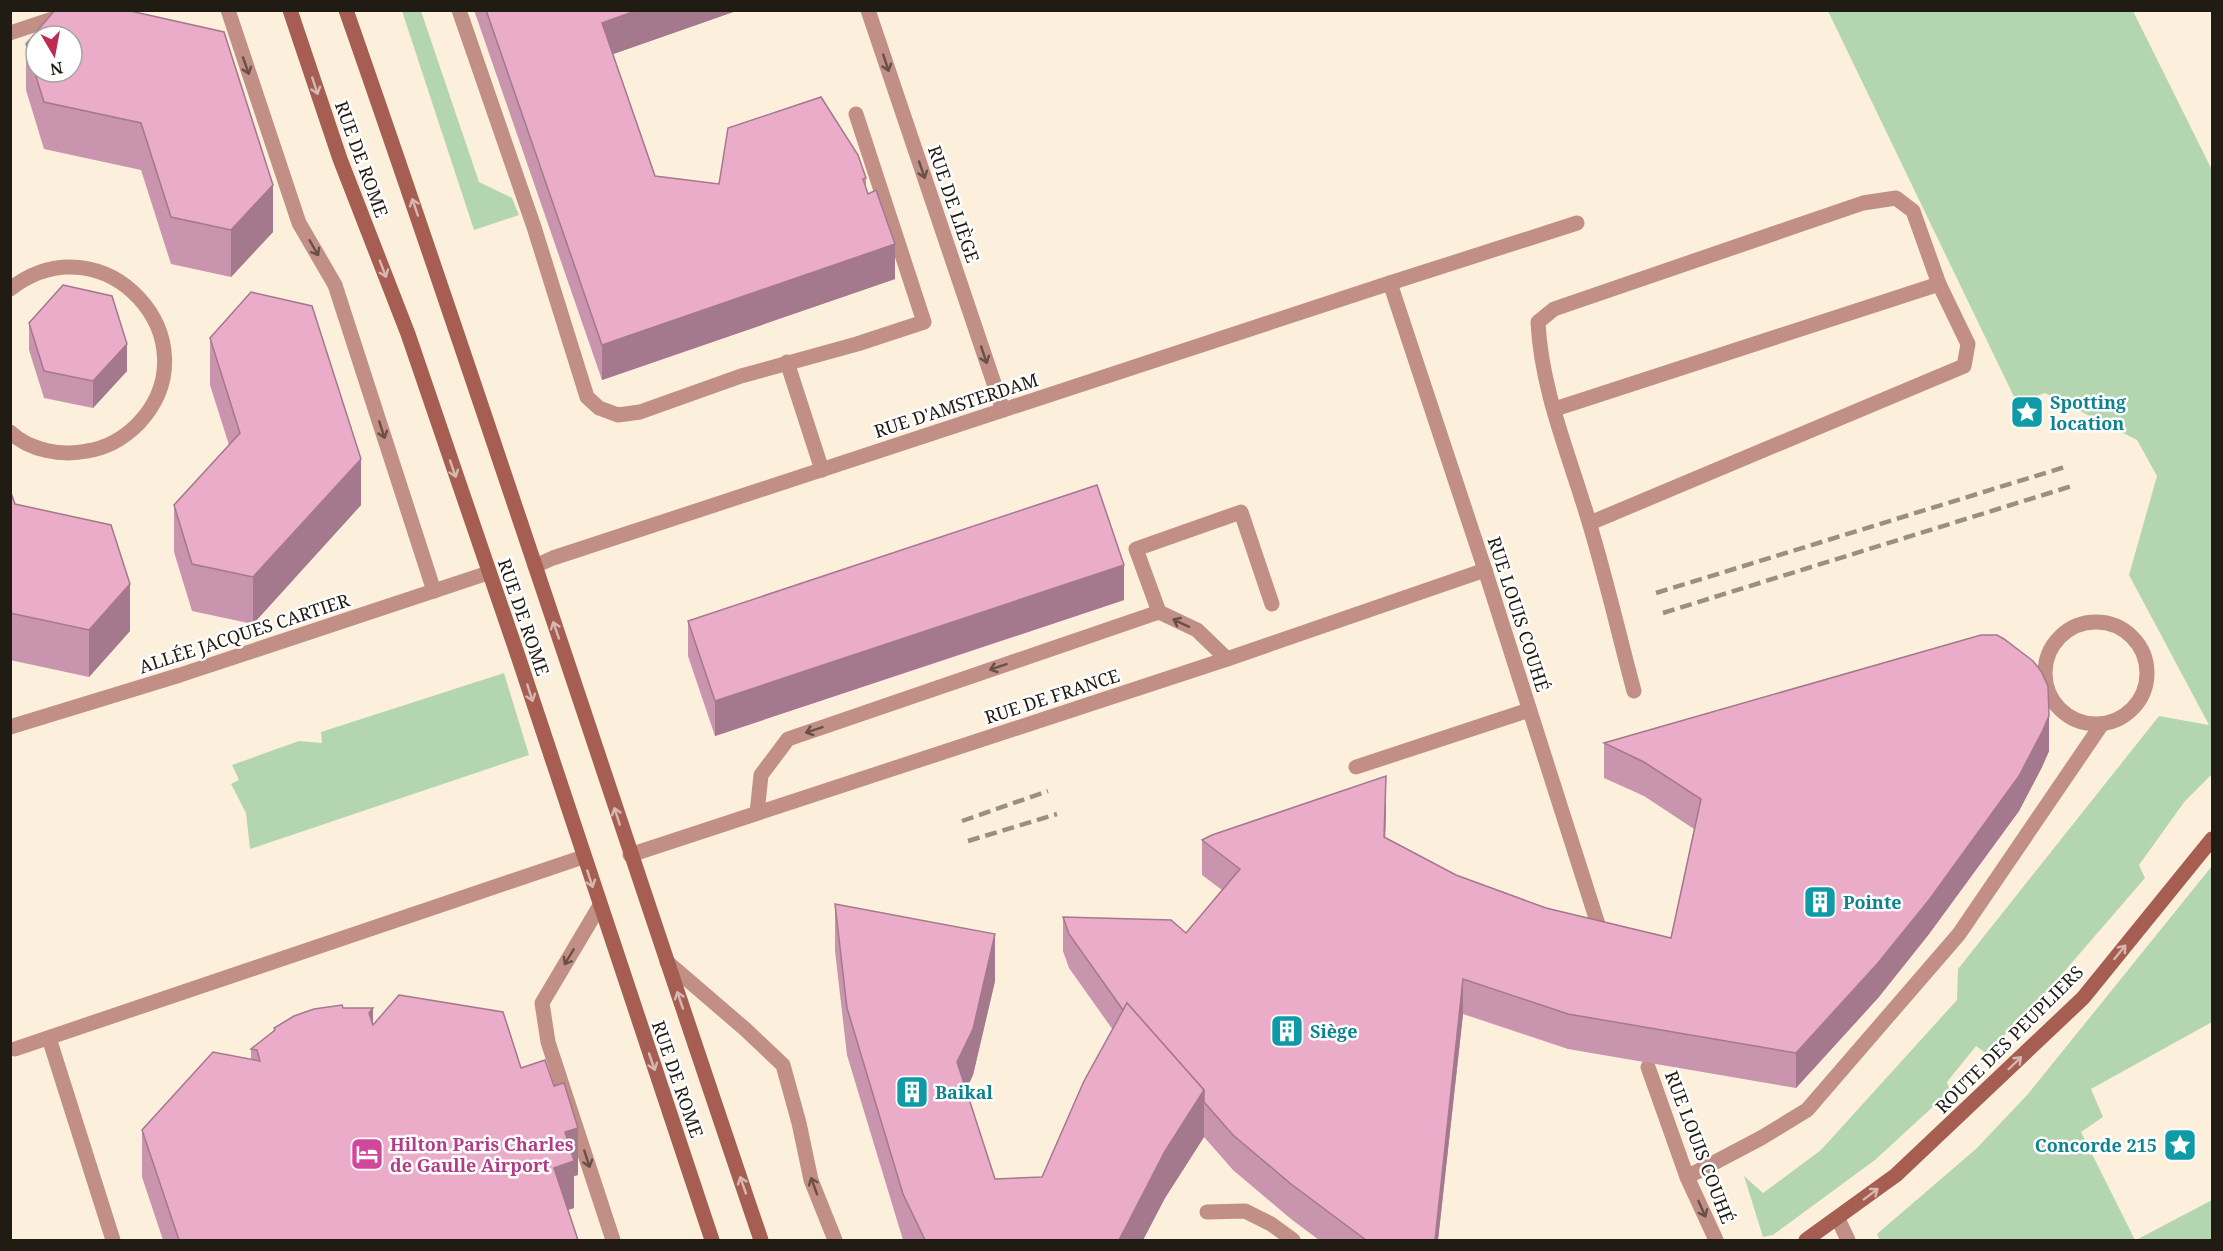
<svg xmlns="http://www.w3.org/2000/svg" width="2223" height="1251" font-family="'Noto Serif',serif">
	<rect width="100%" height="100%" fill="#fcf0dc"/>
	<g fill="#b3d6b1">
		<path d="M 402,11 L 421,11 L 479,182 L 512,198 L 519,215 L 474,230 Z"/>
		<path d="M 1828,11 L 2133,11 L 2212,170 L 2212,774 L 2185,801 L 2139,865 L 2145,878 L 2056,981 L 1987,1054 L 1976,1046 L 1947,1082 L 1950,1091 L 1875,1160 L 1773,1235 L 1763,1237 L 1744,1176 L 1763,1193 L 1821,1150 L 1957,1000 L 1958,969 L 2159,716 L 2209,725 L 2129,575 L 2157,476 L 2137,440 L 2045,393 L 2017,403 Z"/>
		<path d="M 504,673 L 529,755 L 250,849 L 246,813 L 231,784 L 239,780 L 232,765 L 299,741 L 322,743 L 321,732 Z"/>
		<path d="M 2212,866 L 2212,1022 L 2091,1089 L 2103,1117 L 2081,1132 L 2135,1240 L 1880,1240 L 1877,1234 L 1977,1148 L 2028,1094 Z"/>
		<path d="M 2212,1200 L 2212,1240 L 2136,1240 Z"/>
	</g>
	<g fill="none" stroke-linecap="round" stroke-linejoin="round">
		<g stroke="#c18f85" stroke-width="15">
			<path d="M 228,10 L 299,223 L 335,285 L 434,591"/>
			<path d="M 459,10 L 534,227 L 587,397 L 599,408 L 618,415 L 640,412 L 741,376 L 857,344 L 924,322 L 856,114"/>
			<path d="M 868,10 L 1003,410"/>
			<path d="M 10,33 L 79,10"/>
			<path d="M 1390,283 L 1577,223"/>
			<path d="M 10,289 C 104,216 217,341 138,424 C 124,438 107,448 87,451 C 62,456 30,451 10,432"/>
			<path d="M 787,362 L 822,470"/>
			<path d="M 1555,409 L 1939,284"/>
			<path d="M 1590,523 L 1964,366 L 1968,344 L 1939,284 L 1913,211 L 1896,198 L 1863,203 L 1554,309 L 1538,322 C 1541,390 1570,457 1589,522 C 1606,578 1619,635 1634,691"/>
			<path d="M 1159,612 L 1136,549 L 1241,512 L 1272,604"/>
			<circle cx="2096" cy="673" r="51"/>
			<path d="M 10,727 L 180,675 L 488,573"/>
			<path d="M 1356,767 L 1529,710"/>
			<path d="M 757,813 L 761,775 L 788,739 L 1159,612 L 1197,630 L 1227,659"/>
			<path d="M 599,907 L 542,1003 L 548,1042 L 613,1240"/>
			<path d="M 667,962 L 745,1029 L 783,1065 L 799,1123 L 811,1180 L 835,1240"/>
			<path d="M 49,1038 L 113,1240"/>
			<path d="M 15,1049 L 583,857"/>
			<path d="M 1687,1177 L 1761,1138 L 1807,1110 L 1959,934 L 2102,724"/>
			<path d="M 1207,1212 L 1245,1211 L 1271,1224 L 1293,1240"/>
			<path d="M 1838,1219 L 1848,1240"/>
		</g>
		<g stroke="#c18f85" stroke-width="15">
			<path d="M 535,566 L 553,558 L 1390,283 L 1485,570 L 1603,940"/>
			<path d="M 630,855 L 1227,659 L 1485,570"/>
			<path d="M 1648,1067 L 1687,1177 L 1716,1240"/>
		</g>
		<g stroke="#a55e51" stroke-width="15">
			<path d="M 290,10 L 340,159 L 408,334 L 518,656 L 712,1240"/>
			<path d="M 346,10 C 489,419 622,831 761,1240"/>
			<path d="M 1806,1240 L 1896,1175 L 2083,998 L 2212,839"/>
		</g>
		<g stroke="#989081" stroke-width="4.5" stroke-dasharray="12 6" stroke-linecap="butt">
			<path d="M 1656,593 L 2068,466"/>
			<path d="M 1663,613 L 2072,486"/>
			<path d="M 962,821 L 1048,791"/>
			<path d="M 968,841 L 1057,814"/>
		</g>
	</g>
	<g fill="#c994ad">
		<path d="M 55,10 L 273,232 L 231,277 L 171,264 L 141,170 L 44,149 L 26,90 L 26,44 Z"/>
		<path d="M 474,10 L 739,10 L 613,54 L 655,176 L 719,184 L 866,178 L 866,189 L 895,279 L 602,380 Z"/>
		<path d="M 29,323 L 127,371 L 93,408 L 44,398 L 29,350 Z"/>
		<path d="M 210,338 L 361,505 L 253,624 L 192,611 L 174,552 L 174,505 L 229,445 L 210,385 Z"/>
		<path d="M 10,490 L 15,504 L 130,631 L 89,677 L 10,660 Z"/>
		<path d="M 1124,600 L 715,736 L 688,656 L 688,621 Z"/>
		<path d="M 1604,743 L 2049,751 L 2042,767 L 2019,811 L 1929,934 L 1878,998 L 1796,1088 L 1568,1049 L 1463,1014 L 1438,1240 L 1319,1240 L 1291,1219 L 1233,1170 L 1204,1137 L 1165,1198 L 1143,1240 L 903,1240 L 847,1055 L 835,951 L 835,904 L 995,981 L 973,1075 L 966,1090 L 995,1179 L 1042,1177 L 1113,1030 L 1069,968 L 1063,951 L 1063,917 L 1186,933 L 1222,890 L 1202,875 L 1202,840 L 1386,811 L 1385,838 L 1456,875 L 1546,908 L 1671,938 L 1694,829 L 1644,796 L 1604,778 Z"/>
		<path d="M 343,1008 L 373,1025 L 521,1068 L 578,1175 L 574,1176 L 574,1208 L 568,1210 L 578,1240 L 163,1240 L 142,1177 L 142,1130 L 251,1060 L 251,1049 L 274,1031 L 274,1028 Z"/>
	</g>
	<g fill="#a4788d">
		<path d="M 638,10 L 739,10 L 602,58 L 602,23 Z"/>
		<path d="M 273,185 L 273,232 L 231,277 L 231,230 Z"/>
		<path d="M 895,244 L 895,279 L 602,380 L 602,345 Z"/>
		<path d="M 127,344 L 127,371 L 93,408 L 93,381 Z"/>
		<path d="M 361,459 L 361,505 L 253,624 L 253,577 Z"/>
		<path d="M 1124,565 L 1124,600 L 715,736 L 715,701 Z"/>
		<path d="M 130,584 L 130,631 L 89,677 L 89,630 Z"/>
		<path d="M 2049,716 L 2049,751 L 2042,767 L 2019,811 L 1929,934 L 1878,998 L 1796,1088 L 1796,1053 Z"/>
		<path d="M 1386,776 L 1386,811 L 1384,872 L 1384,837 Z"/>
		<path d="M 995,934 L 995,981 L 973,1075 L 957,1109 L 957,1062 Z"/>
		<path d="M 1463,979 L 1463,1014 L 1438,1240 L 1435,1240 Z"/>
		<path d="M 373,1008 L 373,1055 L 369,1013 Z"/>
		<path d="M 1204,1090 L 1204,1137 L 1165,1198 L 1143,1240 L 1119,1240 L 1165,1151 Z"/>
		<path d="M 578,1128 L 578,1175 L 574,1176 L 574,1208 L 554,1214 L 554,1168 L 565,1132 Z"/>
	</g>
	<g fill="#eaacc9" stroke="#a4788d" stroke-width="1.5" fill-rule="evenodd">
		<path d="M 55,10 L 126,10 L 224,32 L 273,185 L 231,230 L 171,217 L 141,123 L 44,102 L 26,44 ZM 36,36 L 72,36 L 72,72 L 36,72 Z"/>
		<path d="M 486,10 L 638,10 L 602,23 L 655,176 L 719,184 L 728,128 L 821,97 L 858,155 L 866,178 L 863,179 L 868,194 L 876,190 L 895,244 L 602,345 Z"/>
		<path d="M 63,285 L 112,296 L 127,344 L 93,381 L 44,371 L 29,323 Z"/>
		<path d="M 251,292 L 312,306 L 361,459 L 253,577 L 192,564 L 174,505 L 240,433 L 210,338 Z"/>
		<path d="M 1097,485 L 1124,565 L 715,701 L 688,621 Z"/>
		<path d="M 10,490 L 15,504 L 111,525 L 130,584 L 89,630 L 10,613 Z"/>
		<path d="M 1981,635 L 1997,635 L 2004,639 L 2033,661 L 2041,671 L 2048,686 L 2049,716 L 2042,732 L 2019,776 L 1929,900 L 1878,963 L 1796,1053 L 1568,1014 L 1463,979 L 1435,1240 L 1366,1240 L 1291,1184 L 1233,1135 L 1204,1102 L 1204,1090 L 1127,1003 L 1123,1010 L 1069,934 L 1063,917 L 1171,920 L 1186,933 L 1240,869 L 1202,840 L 1212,835 L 1386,776 L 1384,837 L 1456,875 L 1546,908 L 1671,938 L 1701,799 L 1644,762 L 1604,743 Z"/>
		<path d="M 835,904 L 995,934 L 973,1029 L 957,1062 L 995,1179 L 1042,1177 L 1084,1081 L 1127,1003 L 1204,1090 L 1165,1151 L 1119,1240 L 925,1240 L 903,1194 L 847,1008 Z"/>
		<path d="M 399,995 L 503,1012 L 521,1068 L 545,1060 L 554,1086 L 564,1083 L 578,1128 L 565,1132 L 574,1161 L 554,1168 L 578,1240 L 179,1240 L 142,1130 L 213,1052 L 260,1061 L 257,1050 L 251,1049 L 275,1030 L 274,1028 L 294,1016 L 314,1009 L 342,1005 L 343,1008 L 373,1008 L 369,1013 L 373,1025 Z"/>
	</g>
	<defs><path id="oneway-shaft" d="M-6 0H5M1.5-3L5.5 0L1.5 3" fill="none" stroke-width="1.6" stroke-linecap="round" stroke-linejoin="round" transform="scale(1.5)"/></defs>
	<g stroke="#685047">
		<use href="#oneway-shaft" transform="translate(886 63) rotate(72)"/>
		<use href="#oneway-shaft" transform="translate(246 66) rotate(71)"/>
		<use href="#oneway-shaft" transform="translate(922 170) rotate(71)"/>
		<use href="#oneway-shaft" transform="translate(314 248) rotate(60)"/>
		<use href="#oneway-shaft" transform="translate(984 355) rotate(71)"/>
		<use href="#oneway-shaft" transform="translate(382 430) rotate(72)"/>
		<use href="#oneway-shaft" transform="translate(1181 623) rotate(-155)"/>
		<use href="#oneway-shaft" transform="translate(998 667) rotate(161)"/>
		<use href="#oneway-shaft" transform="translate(814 730) rotate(161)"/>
		<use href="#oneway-shaft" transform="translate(569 957) rotate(121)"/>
		<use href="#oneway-shaft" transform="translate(587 1159) rotate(72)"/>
		<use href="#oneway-shaft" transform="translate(814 1186) rotate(-110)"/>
		<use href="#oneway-shaft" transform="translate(1702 1209) rotate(66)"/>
	</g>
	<g stroke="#d6b7b1">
		<use href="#oneway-shaft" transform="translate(315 86) rotate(72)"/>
		<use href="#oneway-shaft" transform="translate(415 207) rotate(-109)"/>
		<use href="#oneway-shaft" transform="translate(383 269) rotate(69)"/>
		<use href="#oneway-shaft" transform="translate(453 469) rotate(71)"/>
		<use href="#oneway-shaft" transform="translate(556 630) rotate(-109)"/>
		<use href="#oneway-shaft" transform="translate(530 693) rotate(72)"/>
		<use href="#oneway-shaft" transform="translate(617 816) rotate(-108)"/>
		<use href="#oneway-shaft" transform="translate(590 879) rotate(72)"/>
		<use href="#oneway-shaft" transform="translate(2120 952) rotate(-51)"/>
		<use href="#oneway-shaft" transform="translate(680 1000) rotate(-109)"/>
		<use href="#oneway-shaft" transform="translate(652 1062) rotate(71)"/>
		<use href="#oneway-shaft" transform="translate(2015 1063) rotate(-44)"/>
		<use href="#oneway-shaft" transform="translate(743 1185) rotate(-109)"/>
		<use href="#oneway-shaft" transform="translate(1871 1194) rotate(-37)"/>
	</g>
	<defs>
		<symbol id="sight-square" viewBox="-11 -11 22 22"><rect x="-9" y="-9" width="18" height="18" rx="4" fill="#0f9aa8" stroke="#fff"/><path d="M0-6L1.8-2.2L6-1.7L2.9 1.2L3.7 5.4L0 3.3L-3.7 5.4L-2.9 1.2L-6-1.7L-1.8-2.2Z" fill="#fff"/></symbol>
		<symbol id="building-square" viewBox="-11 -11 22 22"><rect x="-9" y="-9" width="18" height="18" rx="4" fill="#0f9aa8" stroke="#fff"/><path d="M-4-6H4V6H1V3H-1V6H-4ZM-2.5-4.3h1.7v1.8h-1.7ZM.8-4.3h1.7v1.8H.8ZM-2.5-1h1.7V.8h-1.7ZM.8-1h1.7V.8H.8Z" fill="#fff"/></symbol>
		<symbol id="hotel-square" viewBox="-11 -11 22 22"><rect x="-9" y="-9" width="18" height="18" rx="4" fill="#d1479c" stroke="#fff"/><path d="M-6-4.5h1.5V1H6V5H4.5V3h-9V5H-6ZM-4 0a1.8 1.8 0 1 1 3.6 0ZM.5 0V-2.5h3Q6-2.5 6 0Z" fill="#fff"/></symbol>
	</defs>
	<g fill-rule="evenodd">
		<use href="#sight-square" x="2008" y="393" width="38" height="38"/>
		<use href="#building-square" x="1801" y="883" width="38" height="38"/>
		<use href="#building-square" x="1268" y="1012" width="38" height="38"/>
		<use href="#building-square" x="893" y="1073" width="38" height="38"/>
		<use href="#sight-square" x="2161" y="1126" width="38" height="38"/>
		<use href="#hotel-square" x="348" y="1135" width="38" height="38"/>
	</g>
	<g text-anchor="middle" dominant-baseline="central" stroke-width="5" stroke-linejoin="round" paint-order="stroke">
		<g font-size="18" fill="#201c14" stroke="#fff">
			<text transform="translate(362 159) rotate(70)">RUE DE ROME</text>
			<text transform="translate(954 204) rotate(71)">RUE DE LIÈGE</text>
			<text transform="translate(956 405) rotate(-18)">RUE D'AMSTERDAM</text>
			<text transform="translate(1519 614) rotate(72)">RUE LOUIS COUHÉ</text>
			<text transform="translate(524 617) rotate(71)">RUE DE ROME</text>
			<text transform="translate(244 633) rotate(-18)">ALLÉE JACQUES CARTIER</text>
			<text transform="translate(1052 696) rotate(-18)">RUE DE FRANCE</text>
			<text transform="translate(2009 1039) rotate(-45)">ROUTE DES PEUPLIERS</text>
			<text transform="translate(678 1079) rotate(71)">RUE DE ROME</text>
			<text transform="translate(1700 1147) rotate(69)">RUE LOUIS COUHÉ</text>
		</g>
		<g font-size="18" font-weight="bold" fill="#0d838f" stroke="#fff" text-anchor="start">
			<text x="2050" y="402">Spotting<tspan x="2050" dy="21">location</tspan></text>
			<text x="1843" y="902">Pointe</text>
			<text x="1310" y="1031">Siège</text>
			<text x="935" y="1092">Baikal</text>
			<text x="2157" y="1145" text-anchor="end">Concorde 215</text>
		</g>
		<g font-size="18" font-weight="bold" fill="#b23c85" stroke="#fff" text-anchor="start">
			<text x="390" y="1144">Hilton Paris Charles<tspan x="390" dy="21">de Gaulle Airport</tspan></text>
		</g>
	</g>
	<rect width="2223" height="1251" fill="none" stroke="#201c14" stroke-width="24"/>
	<g transform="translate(54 54) rotate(170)"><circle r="28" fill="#ffffff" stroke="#a6a4a1" stroke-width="1.5"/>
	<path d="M0-4.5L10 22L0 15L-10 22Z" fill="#bd2d52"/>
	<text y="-9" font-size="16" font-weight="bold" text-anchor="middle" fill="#201c14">N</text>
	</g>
</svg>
